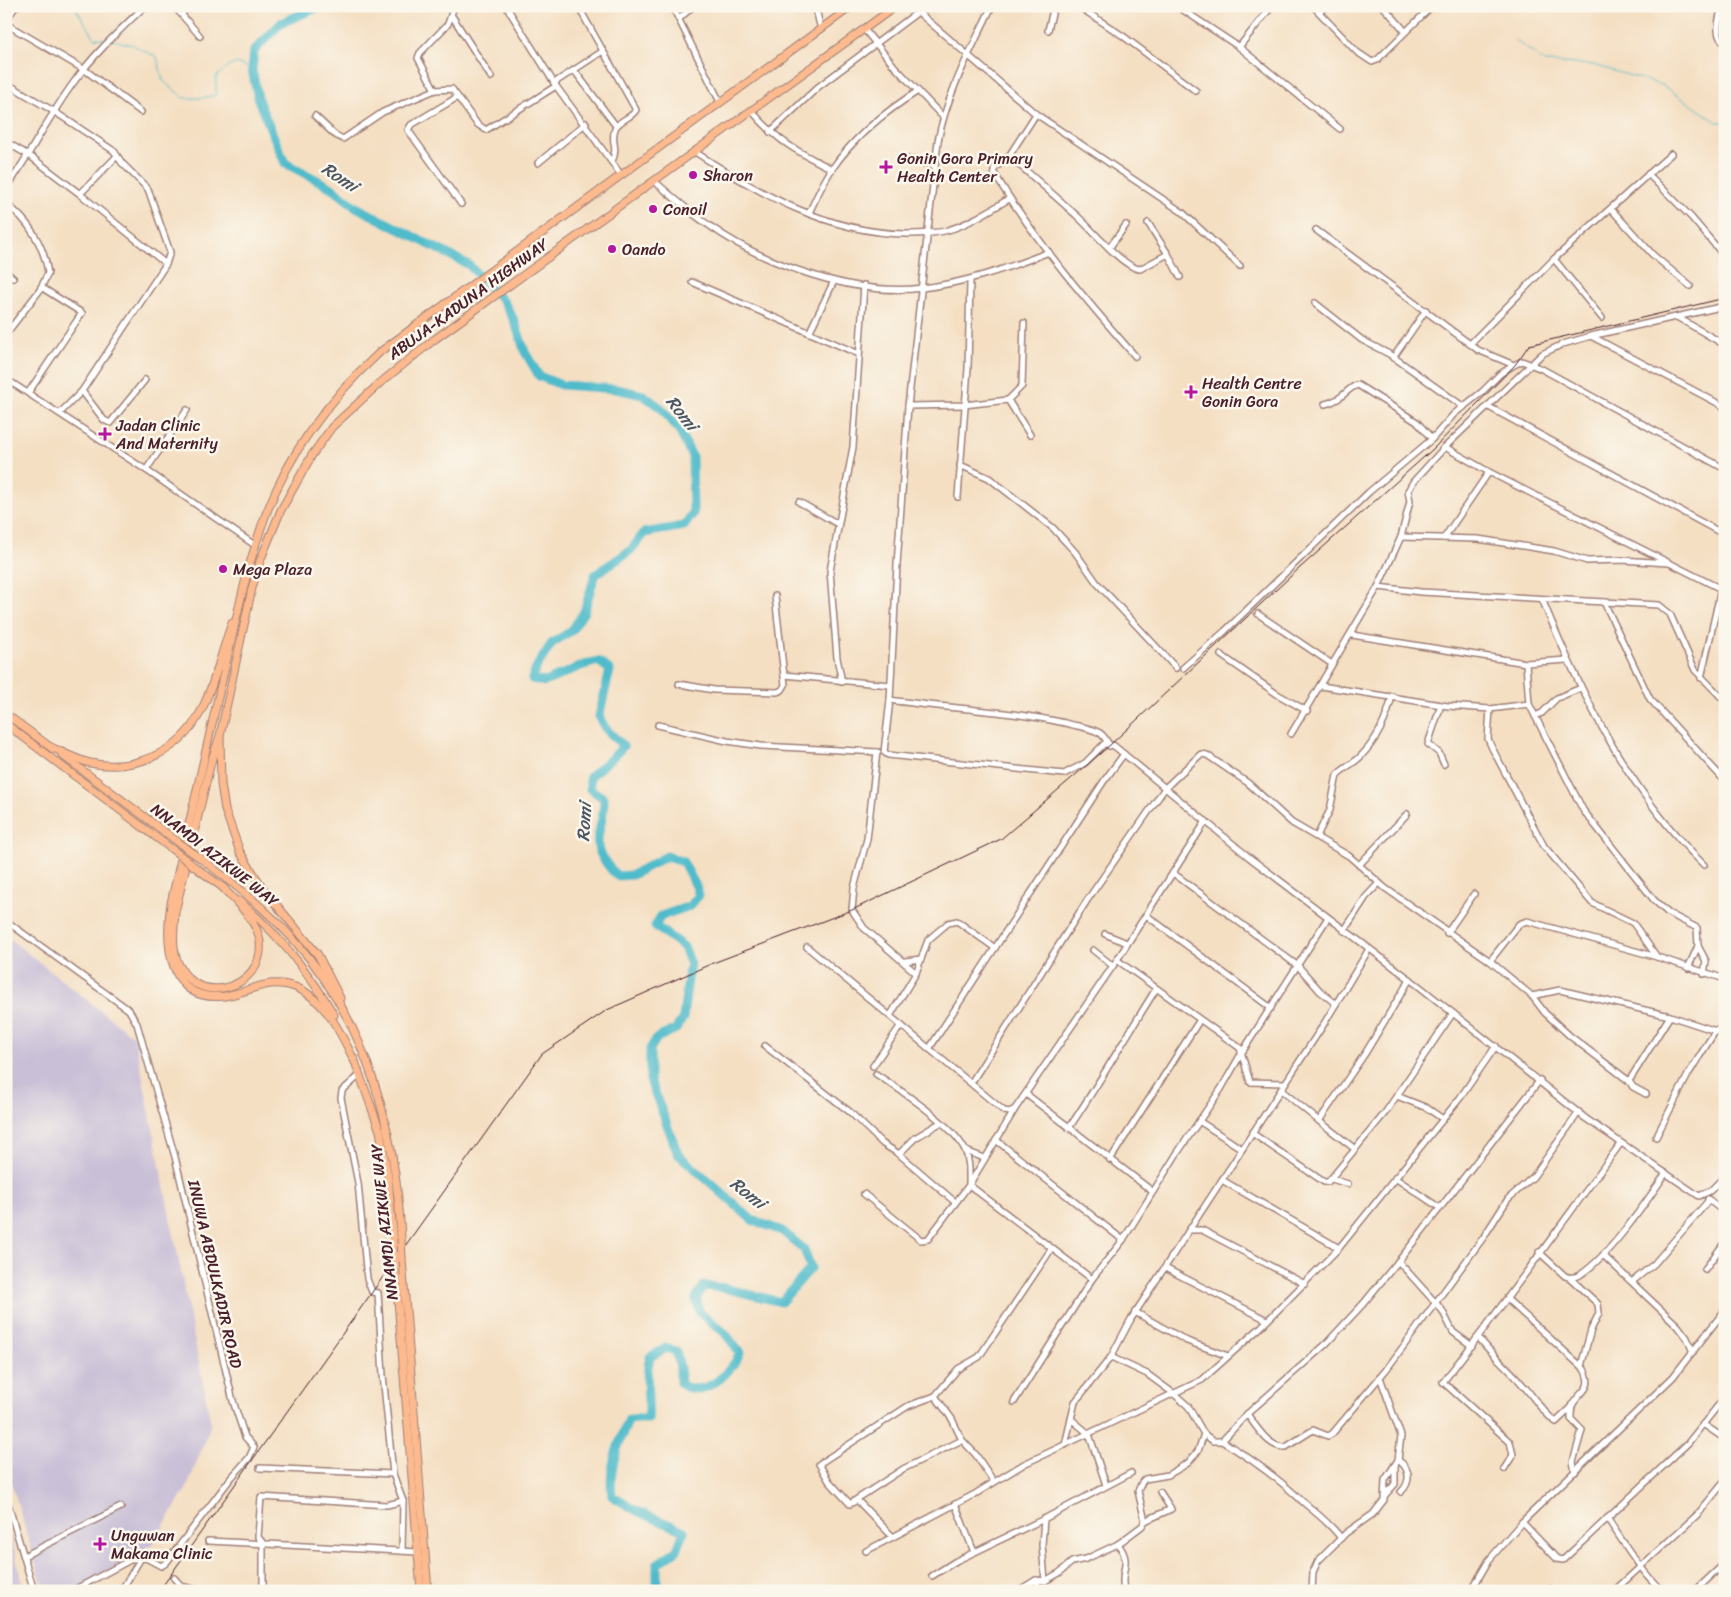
<svg xmlns="http://www.w3.org/2000/svg" width="1731" height="1597" font-family="Sriracha,sans-serif">
	<rect width="100%" height="100%" fill="#fbf7ec"/>
	<filter id="ink" filterUnits="userSpaceOnUse"><feTurbulence type="fractalNoise" baseFrequency=".02" numOctaves="2"/><feDisplacementMap in="SourceGraphic" scale="10" xChannelSelector="R" yChannelSelector="G"/><feConvolveMatrix kernelMatrix="1 2 1 2 8 2 1 2 1" color-interpolation-filters="sRGB"/></filter>
	<filter id="wash" filterUnits="userSpaceOnUse"><feTurbulence type="fractalNoise" baseFrequency=".0096" numOctaves="4" result="noise"/><feDisplacementMap in="SourceGraphic" scale="20" xChannelSelector="R" yChannelSelector="G"/><feGaussianBlur stdDeviation="1.12" result="paint"/><feColorMatrix in="noise" values="0 0 0 0 0 0 0 0 0 0 0 0 0 0 0 0 0 1.4 0 .05"/><feComposite in="paint" operator="in"/></filter>
	<g filter="url(#wash)">
		<rect width="100%" height="100%" fill="#f4dfc3"/>
		<g fill="#c9bfd7">
			<path d="M 6,936 L 135,1038 L 211,1424 L 187,1488 L 153,1543 L 79,1591 L 44,1591 L 6,1465 Z"/>
			<path d="M 6,1517 L 17,1562 L 25,1591 L 6,1591 Z"/>
		</g>
		<g fill="none" stroke-linecap="round" stroke-linejoin="round">
			<g stroke="#50bbcb" stroke-width="1">
				<path d="M 74,6 L 95,38 L 108,39"/>
				<path d="M 112,40 L 133,45 L 157,57 L 163,81 L 184,98 L 202,98 L 216,95 L 216,77 L 227,67 L 237,63 L 252,70"/>
				<path d="M 1515,40 L 1545,62 L 1593,65 L 1662,85 L 1717,122 L 1725,122"/>
			</g>
			<path stroke="#50bbcb" stroke-width="9" d="M 321,6 L 281,23 L 254,51 L 252,70 L 259,102 L 285,163 L 332,188 L 356,207 L 469,265 L 504,302 L 514,320 L 525,352 L 539,376 L 561,385 L 616,389 L 643,395 L 661,408 L 678,429 L 692,456 L 693,514 L 684,526 L 644,533 L 631,550 L 595,575 L 584,612 L 571,631 L 552,643 L 537,666 L 532,679 L 545,682 L 581,666 L 598,661 L 610,670 L 599,716 L 605,728 L 623,746 C 614,759 600,766 590,777 L 590,789 L 604,798 C 604,839 583,839 617,876 L 632,875 L 667,856 L 683,862 L 696,886 L 699,895 L 690,906 L 661,916 L 655,926 L 684,947 L 690,962 L 683,1018 L 676,1029 L 657,1038 L 650,1049 L 650,1080 L 678,1154 L 752,1220 L 782,1231 L 804,1249 L 811,1268 L 781,1302 L 724,1288 L 704,1286 L 696,1298 L 700,1313 L 725,1333 L 740,1353 C 731,1373 703,1401 680,1383 L 680,1367 L 676,1351 L 666,1348 L 650,1357 C 644,1379 650,1397 648,1419 L 629,1419 C 618,1444 608,1469 612,1496 L 637,1511 L 684,1531 L 677,1550 L 657,1564 L 657,1591"/>
		</g>
	</g>
	<g filter="url(#ink)">
		<g fill="none" stroke-linecap="round" stroke-linejoin="round">
			<defs>
				<g id="minor">
					<path d="M 174,6 L 200,36"/>
					<path d="M 506,6 L 556,86 L 621,175"/>
					<path d="M 578,6 L 636,110 C 632,118 618,120 615,129 C 610,142 619,147 612,161"/>
					<path d="M 672,6 L 720,102"/>
					<path d="M 815,6 L 821,29"/>
					<path d="M 911,6 L 1036,114 L 1182,212 L 1240,266"/>
					<path d="M 992,6 C 971,50 947,93 938,141 L 908,406 L 897,565 L 890,700 L 884,752 L 888,755 L 1064,774 L 1085,763 L 1104,744 L 1108,743 L 1109,746 L 1113,745 L 1250,858 L 1420,987 L 1585,1118 L 1699,1196 L 1710,1191 L 1725,1176"/>
					<path d="M 1078,6 L 1123,36 L 1196,91"/>
					<path d="M 1177,6 L 1239,47 L 1340,129"/>
					<path d="M 1313,6 L 1357,52 L 1372,62 L 1377,60 L 1432,6"/>
					<path d="M 1383,6 L 1405,31"/>
					<path d="M 1722,6 C 1719,20 1713,34 1725,44"/>
					<path d="M 1319,12 L 1326,6"/>
					<path d="M 182,13 L 189,6"/>
					<path d="M 452,16 L 491,77"/>
					<path d="M 679,19 L 693,6"/>
					<path d="M 6,20 L 16,6"/>
					<path d="M 6,24 L 85,70 L 141,112"/>
					<path d="M 864,29 L 895,67 L 943,117"/>
					<path d="M 1048,30 L 1054,6"/>
					<path d="M 1239,47 L 1272,6"/>
					<path d="M 574,70 L 616,126"/>
					<path d="M 6,83 L 55,112 L 114,151 L 122,163 L 148,189 L 170,252 L 166,264 L 82,391 L 60,413"/>
					<path d="M 554,83 L 603,51"/>
					<path d="M 435,90 L 418,58 L 420,53 L 448,24 L 454,6"/>
					<path d="M 456,98 L 411,125 L 408,130 L 461,204"/>
					<path d="M 751,110 C 778,142 796,151 832,169"/>
					<path d="M 1036,114 L 1009,156 L 994,169 L 994,173 C 1034,239 1084,298 1135,356"/>
					<path d="M 315,116 L 335,135 L 343,139 L 383,112 L 435,90 L 452,89 L 477,124 L 486,130 L 556,86"/>
					<path d="M 770,132 L 818,87 L 918,12"/>
					<path d="M 6,142 L 30,156 L 80,194 L 166,264"/>
					<path d="M 695,152 C 758,193 828,233 906,234 C 920,234 935,234 948,230 C 969,224 990,210 1009,199"/>
					<path d="M 1009,156 C 1031,175 1054,195 1076,215 C 1090,227 1123,268 1140,269 L 1168,254"/>
					<path d="M 906,159 L 935,166"/>
					<path d="M 538,163 L 586,123"/>
					<path d="M 1648,174 L 1691,217 L 1725,257"/>
					<path d="M 654,181 C 672,196 690,213 710,226 C 763,264 857,297 922,288 C 966,283 1008,268 1049,252"/>
					<path d="M 6,189 C 30,154 49,116 74,82 C 94,54 120,30 145,6"/>
					<path d="M 80,194 L 117,156"/>
					<path d="M 6,204 C 29,220 44,246 48,273 L 40,290 L 6,334"/>
					<path d="M 1611,209 L 1653,255 L 1690,286"/>
					<path d="M 809,213 C 816,198 823,182 832,169 C 854,137 886,111 918,91"/>
					<path d="M 1148,223 L 1168,254 L 1180,277"/>
					<path d="M 1316,230 L 1478,350 L 1514,365 L 1522,361 L 1542,369 L 1725,469"/>
					<path d="M 1109,248 L 1126,225"/>
					<path d="M 1554,259 L 1602,318"/>
					<path d="M 6,272 L 13,278"/>
					<path d="M 692,282 L 859,354"/>
					<path d="M 1315,303 L 1362,340 L 1389,354 L 1464,407"/>
					<path d="M 1677,317 L 1725,345"/>
					<path d="M 809,333 L 834,281"/>
					<path d="M 1591,336 L 1725,407"/>
					<path d="M 1470,344 L 1554,259 L 1671,154"/>
					<path d="M 1393,358 L 1426,310"/>
					<path d="M 6,379 L 146,470 L 256,546"/>
					<path d="M 82,391 L 104,420 L 110,423 L 145,380"/>
					<path d="M 28,393 L 82,313 L 41,287"/>
					<path d="M 1008,400 L 1030,435"/>
					<path d="M 1325,404 C 1344,400 1347,387 1358,385 L 1417,422 L 1432,439"/>
					<path d="M 908,406 L 964,405 L 1008,400 L 1022,386 L 1024,323"/>
					<path d="M 1487,406 L 1725,535"/>
					<path d="M 1445,447 L 1489,472 L 1725,591"/>
					<path d="M 960,465 L 989,478 L 1053,528 L 1075,552 L 1097,583 L 1176,668"/>
					<path d="M 146,470 L 187,410"/>
					<path d="M 958,497 L 968,369 L 970,280"/>
					<path d="M 799,502 L 838,524"/>
					<path d="M 1401,537 L 1478,539 L 1554,551 L 1587,561 L 1622,560 L 1668,563"/>
					<path d="M 1444,538 L 1489,472"/>
					<path d="M 1378,587 L 1421,592 L 1659,605 L 1670,614 L 1695,670 L 1725,701"/>
					<path d="M 1542,599 C 1582,696 1628,791 1704,865"/>
					<path d="M 1604,602 L 1650,699 L 1725,781"/>
					<path d="M 1258,614 L 1332,664"/>
					<path d="M 1352,635 L 1526,663 L 1567,660"/>
					<path d="M 1221,655 L 1277,694 L 1307,711"/>
					<path d="M 1526,663 L 1529,704 L 1583,810 L 1654,900 L 1668,913 L 1697,928 L 1698,946 L 1706,961 L 1704,974"/>
					<path d="M 1183,668 L 1225,631 L 1369,492 L 1432,439 L 1454,414 L 1482,392 L 1500,374 L 1514,365"/>
					<path d="M 784,675 L 890,685"/>
					<path d="M 1701,678 L 1725,571"/>
					<path d="M 842,682 L 837,658 L 830,571 L 853,447 L 864,285"/>
					<path d="M 679,684 L 714,690 L 777,692 L 782,690 L 785,685 L 775,596"/>
					<path d="M 1321,686 L 1448,706 L 1490,709 L 1529,704"/>
					<path d="M 890,700 C 948,709 1007,710 1065,723 C 1075,726 1088,727 1098,732 C 1103,734 1105,738 1108,743"/>
					<path d="M 1441,705 L 1428,744 L 1439,753 L 1444,764"/>
					<path d="M 1490,709 L 1488,739 L 1492,748 L 1544,846 L 1592,903 L 1633,923 L 1657,957"/>
					<path d="M 1535,716 L 1542,713 L 1557,698 L 1581,688"/>
					<path d="M 658,725 L 727,741 L 761,746 L 878,752"/>
					<path d="M 1291,734 L 1378,587 L 1401,537 L 1410,501 L 1408,491 L 1413,482 L 1445,447 L 1542,354 L 1563,344 L 1591,336 L 1725,306"/>
					<path d="M 877,752 L 867,839 L 854,888 L 852,910 L 864,928 L 916,973"/>
					<path d="M 1317,836 L 1330,810 L 1337,775 C 1345,767 1355,763 1362,755 C 1378,738 1387,719 1392,696"/>
					<path d="M 1359,865 L 1407,814"/>
					<path d="M 1173,873 L 1298,966 L 1320,991 L 1336,1004"/>
					<path d="M 1146,915 L 1271,1008"/>
					<path d="M 6,921 L 129,1010 L 137,1024 L 175,1157 L 233,1401 L 245,1437 L 254,1447 L 249,1458 L 231,1478 L 166,1563 L 161,1566 L 146,1558 L 132,1559 L 72,1591"/>
					<path d="M 1344,931 L 1366,897 L 1379,883"/>
					<path d="M 1447,933 L 1474,894"/>
					<path d="M 1105,934 L 1127,943"/>
					<path d="M 807,947 L 1004,1111 L 1010,1112 L 1015,1109 L 1117,960 L 1206,821"/>
					<path d="M 1369,949 L 1322,1027 L 1131,1319 L 1111,1357 L 1147,1374 L 1173,1393 L 1188,1406 L 1204,1434 L 1213,1441 L 1222,1441 L 1247,1414 L 1325,1345 L 1363,1304 L 1405,1253 L 1540,1080"/>
					<path d="M 1093,950 L 1113,966"/>
					<path d="M 1117,960 L 1240,1048 L 1250,1082 L 1285,1083"/>
					<path d="M 905,961 L 921,959"/>
					<path d="M 1490,961 L 1519,924 L 1527,921 L 1657,957 L 1725,979"/>
					<path d="M 1688,968 L 1698,946"/>
					<path d="M 1532,996 L 1560,990 L 1670,1016 L 1725,1034"/>
					<path d="M 890,1016 L 916,973 L 928,940 L 948,923 L 957,921 L 995,948"/>
					<path d="M 765,1046 L 850,1112 L 883,1144 L 899,1154 L 955,1202"/>
					<path d="M 929,1049 L 1104,781 L 1124,754"/>
					<path d="M 873,1066 L 901,1025"/>
					<path d="M 876,1074 C 899,1089 954,1126 965,1150 C 970,1161 969,1173 969,1185 L 1092,1279"/>
					<path d="M 360,1075 L 342,1091 L 341,1098 L 358,1183 L 367,1279 L 372,1292 L 378,1293 L 383,1375 L 393,1474 L 403,1501 L 402,1551"/>
					<path d="M 1629,1081 L 1670,1016"/>
					<path d="M 971,1083 L 1088,899 L 1165,788 L 1201,754 L 1207,755 L 1248,783 L 1292,823 L 1349,856 L 1385,888 L 1490,961 L 1532,996 L 1545,1013 L 1570,1036 L 1629,1081 L 1633,1087 L 1646,1094"/>
					<path d="M 1281,1090 L 1319,1121 L 1366,1052 L 1410,979"/>
					<path d="M 1026,1094 L 1152,1191"/>
					<path d="M 1397,1096 L 1427,1108 L 1443,1119"/>
					<path d="M 1199,1121 L 1242,1149"/>
					<path d="M 1319,1121 L 1355,1149"/>
					<path d="M 1069,1128 C 1100,1082 1127,1035 1156,989"/>
					<path d="M 1252,1133 L 1324,1182 L 1328,1182 L 1385,1113 L 1453,1013"/>
					<path d="M 1656,1137 L 1689,1073 L 1716,1030"/>
					<path d="M 996,1140 L 1123,1240"/>
					<path d="M 966,1151 L 984,1158"/>
					<path d="M 899,1154 L 915,1138 L 940,1123"/>
					<path d="M 1110,1160 L 1199,1021"/>
					<path d="M 1395,1178 L 1440,1208"/>
					<path d="M 1332,1179 L 1348,1184"/>
					<path d="M 1222,1180 L 1339,1248"/>
					<path d="M 864,1194 L 921,1240 L 928,1239 L 969,1185 L 1014,1111"/>
					<path d="M 1708,1199 L 1725,1213"/>
					<path d="M 1189,1230 L 1202,1230 L 1305,1284"/>
					<path d="M 1539,1252 L 1565,1276 C 1570,1278 1575,1278 1580,1275 C 1610,1255 1645,1204 1666,1173"/>
					<path d="M 1603,1255 L 1678,1326 L 1687,1338 L 1693,1352"/>
					<path d="M 1398,1261 L 1442,1310 L 1453,1332 L 1472,1346"/>
					<path d="M 1165,1268 L 1267,1320"/>
					<path d="M 1705,1269 L 1725,1242"/>
					<path d="M 1570,1278 L 1598,1304 L 1599,1313 L 1591,1330 L 1581,1366"/>
					<path d="M 1633,1281 L 1654,1264 L 1709,1200"/>
					<path d="M 1508,1300 L 1584,1369 C 1595,1390 1579,1391 1572,1406 C 1571,1410 1571,1415 1571,1419 L 1582,1430 L 1573,1462 L 1575,1472"/>
					<path d="M 1135,1312 L 1187,1341 L 1228,1356"/>
					<path d="M 1479,1338 C 1492,1355 1508,1367 1522,1384 C 1534,1397 1541,1411 1556,1422 L 1572,1407"/>
					<path d="M 935,1396 L 952,1419 L 962,1440 L 976,1455 L 994,1482"/>
					<path d="M 1014,1402 L 1092,1279 L 1123,1240 L 1176,1155 L 1221,1089 L 1241,1054 L 1327,919"/>
					<path d="M 1247,1414 C 1256,1426 1269,1449 1286,1447 L 1313,1430 L 1328,1436 L 1332,1434 L 1386,1370 L 1483,1238 L 1508,1199 L 1533,1177 L 1579,1112"/>
					<path d="M 1071,1419 L 1089,1434 L 1106,1485"/>
					<path d="M 1703,1424 L 1725,1439"/>
					<path d="M 1222,1441 C 1250,1458 1278,1478 1302,1501 C 1318,1515 1328,1521 1341,1538"/>
					<path d="M 1065,1445 L 1075,1402 L 1111,1357"/>
					<path d="M 1398,1460 C 1411,1469 1411,1482 1401,1492"/>
					<path d="M 260,1468 L 393,1474"/>
					<path d="M 1504,1469 L 1513,1455 L 1510,1442 L 1443,1382 C 1505,1304 1562,1223 1621,1143"/>
					<path d="M 1385,1495 L 1395,1484 L 1395,1465"/>
					<path d="M 6,1497 L 34,1591"/>
					<path d="M 854,1501 L 903,1469 L 962,1440"/>
					<path d="M 955,1504 L 974,1552"/>
					<path d="M 1607,1518 C 1624,1543 1640,1570 1662,1591"/>
					<path d="M 1044,1519 L 1042,1545 L 1045,1581"/>
					<path d="M 1145,1521 L 1171,1509 L 1160,1492"/>
					<path d="M 1522,1522 L 1557,1559 L 1563,1560 L 1688,1443 L 1725,1397"/>
					<path d="M 893,1537 L 857,1500 L 850,1504 L 829,1481 L 819,1464 L 908,1406 L 935,1396 L 958,1369 L 979,1357 L 1052,1248"/>
					<path d="M 208,1541 L 418,1552"/>
					<path d="M 1118,1544 C 1133,1564 1119,1569 1124,1591"/>
					<path d="M 866,1551 L 975,1494 L 1024,1464 L 1202,1380 L 1261,1327 L 1339,1248 L 1460,1098 L 1496,1046"/>
					<path d="M 24,1556 L 121,1507"/>
					<path d="M 932,1576 L 956,1561 L 1044,1519 L 1131,1473"/>
					<path d="M 174,1578 L 182,1587"/>
					<path d="M 1036,1580 L 1040,1591"/>
					<path d="M 121,1591 L 141,1558"/>
					<path d="M 263,1591 L 263,1543 L 258,1537 L 261,1497 L 387,1505 L 403,1501"/>
					<path d="M 1018,1591 L 1036,1580 L 1045,1581 L 1059,1573 L 1072,1562 L 1086,1559 L 1118,1544 L 1142,1526 L 1145,1521 L 1138,1491 L 1142,1482 L 1145,1479 L 1168,1475 L 1188,1463 L 1198,1451 L 1204,1434"/>
					<path d="M 1312,1591 L 1313,1572 L 1318,1561 L 1346,1533 L 1373,1514 L 1384,1500 L 1385,1480 L 1398,1460 L 1401,1436 L 1380,1377"/>
					<path d="M 1471,1591 L 1489,1560 L 1522,1522 L 1673,1377 L 1725,1310"/>
					<path d="M 1548,1591 L 1550,1589"/>
					<path d="M 1614,1591 L 1697,1515 L 1725,1481"/>
					<path d="M 1695,1591 L 1725,1563"/>
				</g>
				<path id="major" d="M 176,1591 L 182,1587 L 200,1591"/>
				<g id="highway">
					<path d="M 6,714 L 53,749"/>
					<path d="M 6,724 L 173,850"/>
					<path d="M 220,736 L 221,784 L 225,810 L 240,852 L 264,890 L 318,955 L 340,998"/>
					<path d="M 51,747 C 64,753 77,760 90,763 C 134,772 179,753 200,713 C 215,685 221,652 232,623"/>
					<path d="M 62,755 L 178,842"/>
					<path d="M 200,858 C 233,883 266,909 294,940 C 367,1021 396,1131 401,1238"/>
					<path d="M 195,867 L 225,889"/>
					<path d="M 223,888 C 235,900 252,917 258,933 C 274,983 201,1012 179,965 C 171,949 174,929 175,912 L 211,762 L 220,736 L 252,588 L 260,561 L 281,510 L 312,455 L 332,427 L 380,383 L 435,339 L 896,6"/>
					<path d="M 239,901 C 277,933 309,972 334,1015"/>
					<path d="M 354,1059 L 380,1131 L 388,1177 L 395,1255"/>
					<path d="M 355,1062 C 341,1034 326,999 295,987 C 269,977 250,992 225,996 C 167,1003 165,943 171,903 C 187,832 204,761 220,689 C 234,631 245,570 266,514 C 290,451 331,397 380,352 L 852,6"/>
					<path d="M 402,1259 L 428,1591"/>
					<path d="M 396,1276 L 421,1591"/>
				</g>
			</defs>
			<use href="#minor" stroke="#9f7f77" stroke-width="8"/>
			<use href="#major" stroke="#9f7f77" stroke-width="9"/>
			<use href="#highway" stroke="#9f7f77" stroke-width="9"/>
			<use href="#minor" stroke="#fff" stroke-width="5"/>
			<use href="#major" stroke="#fcba8e" stroke-width="6"/>
			<use href="#highway" stroke="#fcba8e" stroke-width="7"/>
			<path stroke="#4a1f2b" stroke-width="1" d="M 159,1591 L 542,1054 L 607,1010 L 713,963 L 852,910 L 1001,839 L 1109,746 L 1292,575 L 1433,449 L 1515,365 L 1529,345 L 1725,298"/>
			<defs>
				<g id="highway-bridge">
					<path d="M 178,842 L 200,858"/>
					<path d="M 173,850 L 195,867"/>
					<path d="M 401,1238 L 402,1259"/>
					<path d="M 395,1255 L 396,1276"/>
				</g>
			</defs>
			<use href="#highway-bridge" stroke="#9f7f77" stroke-width="9" stroke-linecap="butt"/>
			<use href="#highway-bridge" stroke="#fcba8e" stroke-width="7"/>
		</g>
	</g>
	<g fill="#b5179e" stroke="#fbf7ec" stroke-width="2">
		<path d="M883.5 159.5h5v5h5v5h-5v5h-5v-5h-5v-5h5z"/>
		<circle cx="693" cy="175" r="5"/>
		<circle cx="653" cy="209" r="5"/>
		<circle cx="612" cy="249" r="5"/>
		<path d="M1188.5 384.5h5v5h5v5h-5v5h-5v-5h-5v-5h5z"/>
		<path d="M102.5 426.5h5v5h5v5h-5v5h-5v-5h-5v-5h5z"/>
		<circle cx="223" cy="569" r="5"/>
		<path d="M97.5 1536.5h5v5h5v5h-5v5h-5v-5h-5v-5h5z"/>
	</g>
	<g text-anchor="middle" dominant-baseline="central" stroke-width="5" stroke-linejoin="round" paint-order="stroke">
		<g font-size="16" fill="#4a1f2b" stroke="#fbf7ec" text-anchor="start">
			<text x="897" y="158">Gonin Gora Primary<tspan x="897" dy="18">Health Center</tspan></text>
			<text x="703" y="175">Sharon</text>
			<text x="663" y="209">Conoil</text>
			<text x="622" y="249">Oando</text>
			<text x="1202" y="383">Health Centre<tspan x="1202" dy="18">Gonin Gora</tspan></text>
			<text x="116" y="425">Jadan Clinic<tspan x="116" dy="18">And Maternity</tspan></text>
			<text x="233" y="569">Mega Plaza</text>
			<text x="111" y="1535">Unguwan<tspan x="111" dy="18">Makama Clinic</tspan></text>
		</g>
		<g font-size="16" fill="#4a1f2b" stroke="#fbf7ec">
			<text transform="translate(468 299) rotate(-36)">ABUJA-KADUNA HIGHWAY</text>
			<text transform="translate(215 855) rotate(38)">NNAMDI AZIKWE WAY</text>
			<text transform="translate(384 1222) rotate(-96)">NNAMDI AZIKWE WAY</text>
			<text transform="translate(215 1274) rotate(77)">INUWA ABDULKADIR ROAD</text>
		</g>
		<g font-size="18" font-style="italic" fill="#4c5663" stroke="#fbf7ec">
			<text transform="translate(340 177) rotate(33)">Romi</text>
			<text transform="translate(682 413) rotate(52)">Romi</text>
			<text transform="translate(584 822) rotate(-87)">Romi</text>
			<text transform="translate(748 1193) rotate(38)">Romi</text>
		</g>
	</g>
	<rect width="1731" height="1597" fill="none" stroke="#fbf7ec" stroke-width="25"/>
</svg>
